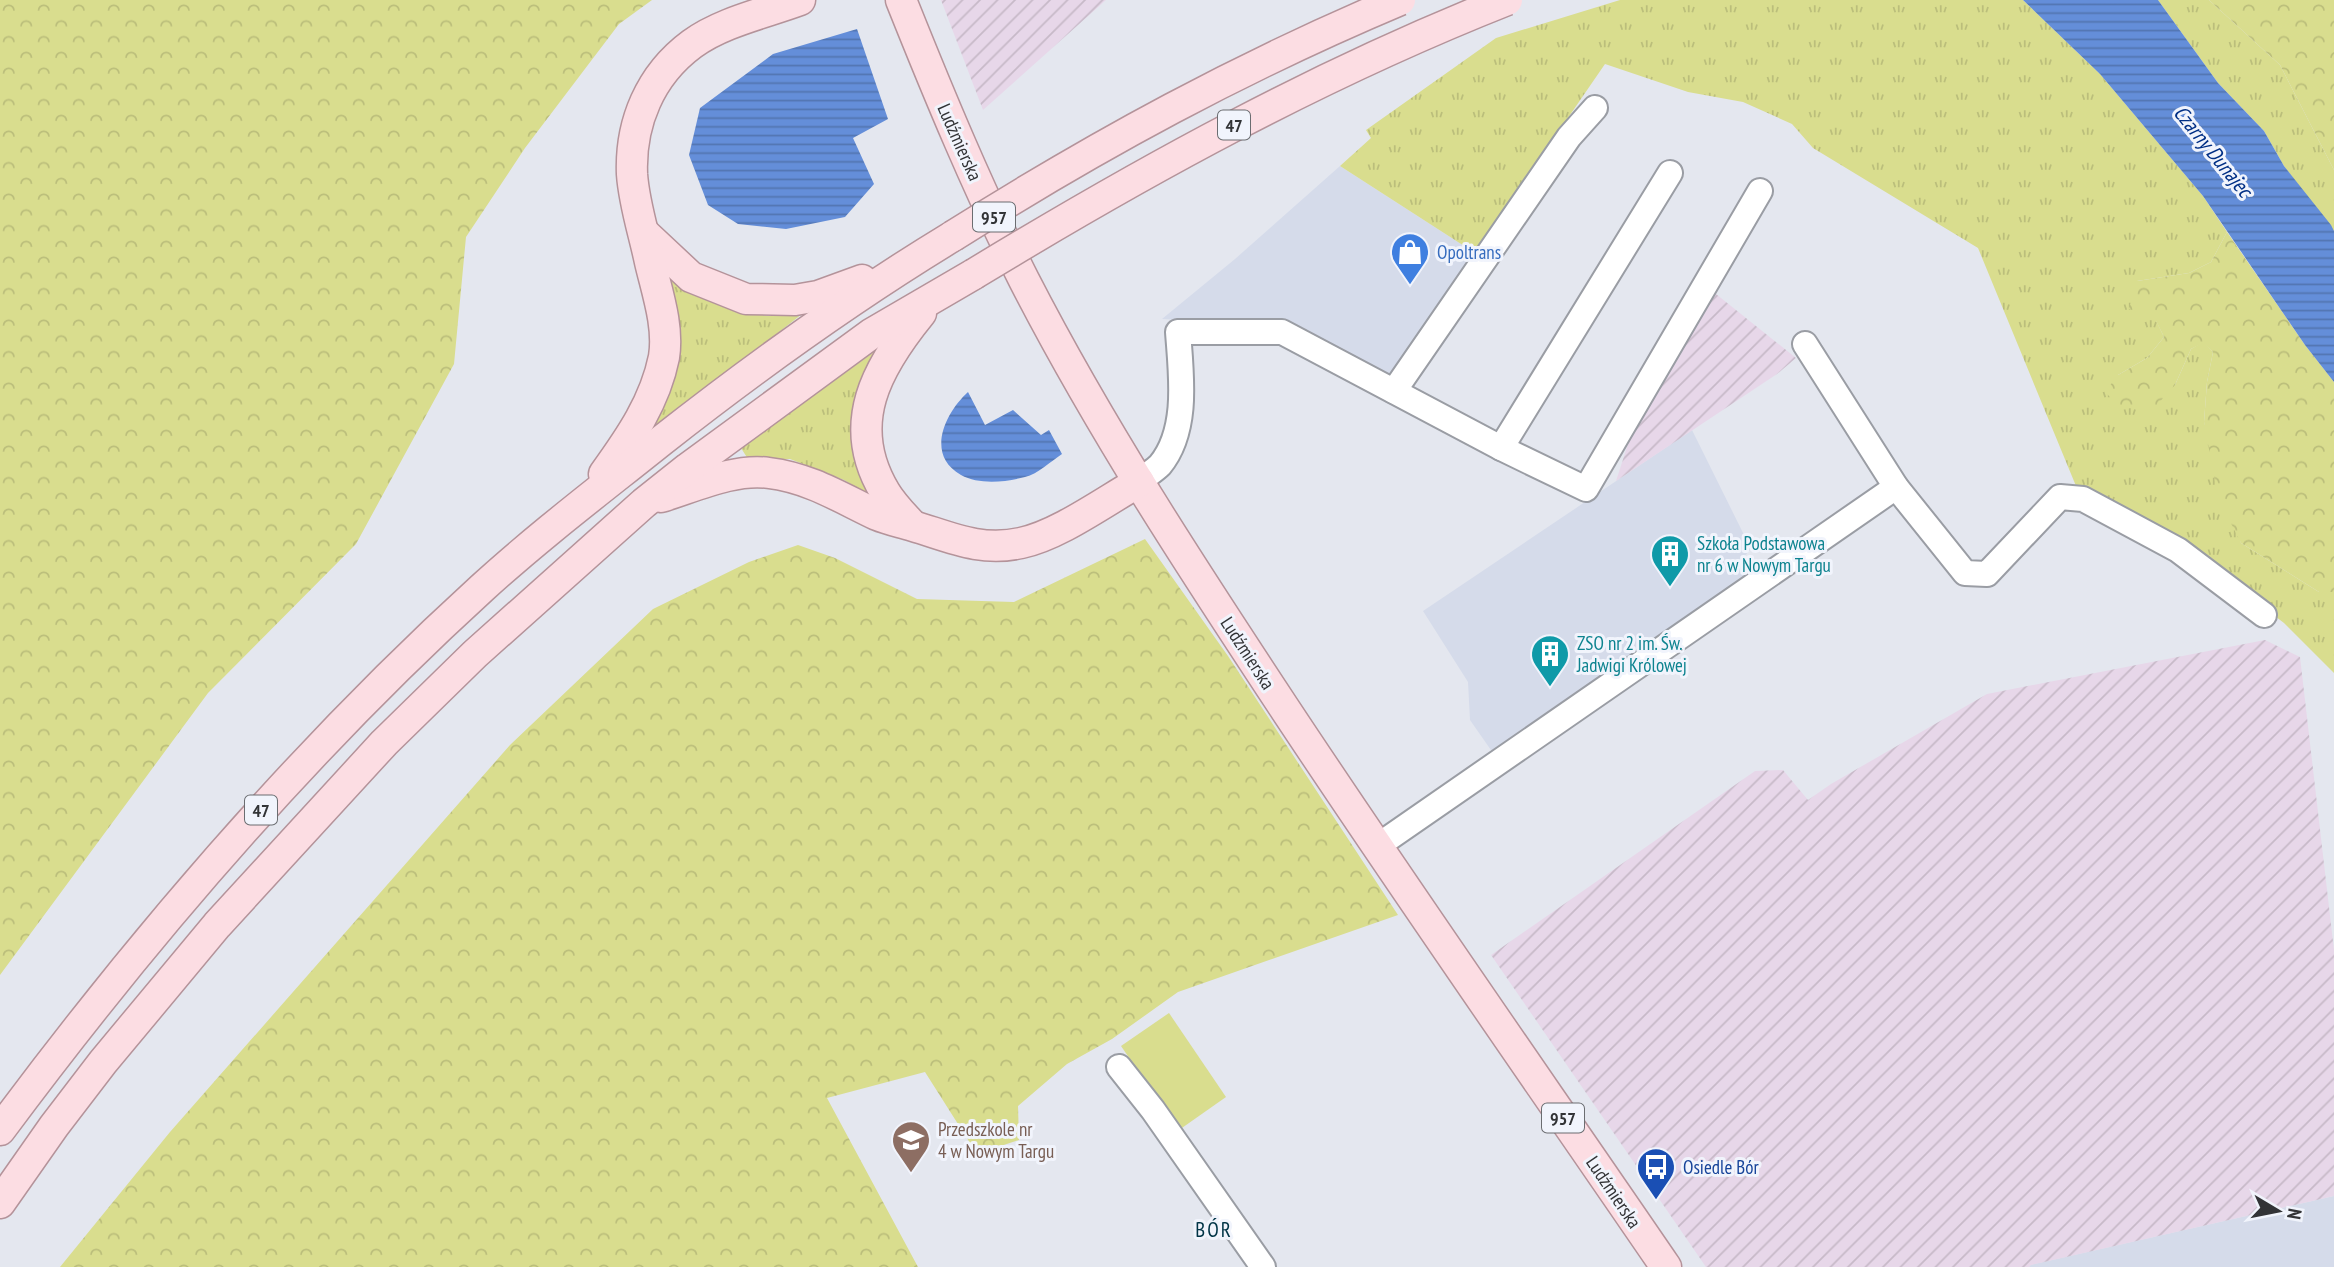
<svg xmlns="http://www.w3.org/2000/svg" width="2334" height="1267" font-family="'PT Sans Narrow',sans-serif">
	<defs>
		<pattern id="industrial-furrows" width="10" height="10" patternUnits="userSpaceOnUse" patternTransform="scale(1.75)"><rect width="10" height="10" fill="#e7d7e9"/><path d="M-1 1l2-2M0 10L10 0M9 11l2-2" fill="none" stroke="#c7b9c8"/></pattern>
		<pattern id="grass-tufts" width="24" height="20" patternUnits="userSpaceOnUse" patternTransform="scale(1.75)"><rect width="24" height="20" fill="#d9dd8e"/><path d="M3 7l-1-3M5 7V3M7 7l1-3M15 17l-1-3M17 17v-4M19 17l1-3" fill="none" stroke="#bbbe7b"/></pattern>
		<pattern id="forest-crowns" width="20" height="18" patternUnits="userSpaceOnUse" patternTransform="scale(1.75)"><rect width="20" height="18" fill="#d9dd8e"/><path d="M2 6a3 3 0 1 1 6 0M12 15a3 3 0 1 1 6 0" fill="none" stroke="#bbbe7b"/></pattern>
		<pattern id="water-rules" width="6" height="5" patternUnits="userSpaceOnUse" patternTransform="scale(1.75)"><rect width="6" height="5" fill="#648ed9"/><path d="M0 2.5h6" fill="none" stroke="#5375b1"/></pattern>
	</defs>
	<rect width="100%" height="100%" fill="#e4e7ef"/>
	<g fill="#d5dbea">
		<path d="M 1340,166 L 1475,253 L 1391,380 L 1294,326 L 1162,319 L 1235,259 Z"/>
		<path d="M 1692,430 L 1751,549 L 1742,559 L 1755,576 L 1493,753 L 1470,720 L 1468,682 L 1423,611 Z"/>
		<path d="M 2334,1196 L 2334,1267 L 2029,1267 L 2030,1265 Z"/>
	</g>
	<g fill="url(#industrial-furrows)">
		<path d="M 941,0 L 1106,0 L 983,110 Z"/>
		<path d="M 1711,290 L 1796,358 L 1777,374 L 1616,481 L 1641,404 Z"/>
		<path d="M 2265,640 L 2300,657 L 2334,950 L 2334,1196 L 2031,1265 L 2029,1267 L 1706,1267 L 1491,955 L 1755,771 L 1783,770 L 1808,800 L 1831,784 L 1987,694 Z"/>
	</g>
	<g fill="url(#grass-tufts)">
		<path d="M 1620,0 L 2023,0 L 2100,74 L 2203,196 L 2227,232 L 2211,262 L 2189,273 L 2137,281 L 2164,337 L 2147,358 L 2118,375 L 2175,385 L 2191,349 L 2203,342 L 2213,352 L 2207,382 L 2204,422 L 2241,543 L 2319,592 L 2334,592 L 2334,673 L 2284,623 L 2226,579 L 2167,537 L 2076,486 L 1978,248 L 1813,148 L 1792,124 L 1743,102 L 1688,92 L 1605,64 L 1475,253 L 1340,166 L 1371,138 L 1366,130 L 1496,38 Z"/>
		<path d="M 2158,0 L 2209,0 L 2280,65 L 2334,170 L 2334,232 L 2284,166 L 2264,131 L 2218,83 Z"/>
		<path d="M 664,271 L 730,308 L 768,316 L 802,314 L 651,433 L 663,403 Z"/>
		<path d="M 889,341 L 854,418 L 851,443 L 874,498 L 844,480 L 790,459 L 748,459 L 741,448 Z"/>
	</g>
	<g fill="url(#forest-crowns)">
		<path d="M 0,0 L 652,0 L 619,24 L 525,148 L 466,237 L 454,364 L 356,544 L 208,693 L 0,975 Z"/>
		<path d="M 2209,0 L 2334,0 L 2334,170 L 2280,65 Z"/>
		<path d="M 2227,232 L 2305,345 L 2334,382 L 2334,592 L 2319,592 L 2241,543 L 2218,498 L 2204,422 L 2207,382 L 2213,352 L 2203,343 L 2191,349 L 2175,385 L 2156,406 L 2122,409 L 2105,392 L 2118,375 L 2147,358 L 2164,337 L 2156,321 L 2129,309 L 2137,281 L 2189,273 L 2211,262 Z"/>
		<path d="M 1145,539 L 1228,656 L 1398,915 L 1178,992 L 1112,1039 L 1067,1064 L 1018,1106 L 1019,1140 L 977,1154 L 925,1072 L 827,1098 L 918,1267 L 60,1267 L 170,1132 L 510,745 L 653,609 L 749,562 L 798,545 L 835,558 L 917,599 L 1014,602 Z"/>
	</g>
	<path fill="#d9dd8e" d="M 1169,1013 L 1226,1097 L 1179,1130 L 1121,1046 Z"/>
	<g fill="url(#water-rules)">
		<path d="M 2023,0 L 2158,0 L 2218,83 L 2264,131 L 2284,166 L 2331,225 L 2334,231 L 2334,382 L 2305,345 L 2203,196 L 2100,74 Z"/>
		<path d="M 857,29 L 888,119 L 853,138 L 874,184 L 845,217 L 786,229 L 738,224 L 708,205 L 689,155 L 700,108 L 773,54 Z"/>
		<path d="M 968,392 L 985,425 L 1013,410 L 1041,435 L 1049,430 L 1062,454 C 1051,461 1038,474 1025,477 C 1006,482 979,485 961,475 C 925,455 945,413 968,392 Z"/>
	</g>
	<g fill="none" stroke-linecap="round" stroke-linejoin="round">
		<defs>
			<g id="minor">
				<path d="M 1805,344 L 1896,487 L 1965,573 L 1987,574 L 2060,497 L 2083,499 L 2178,550 L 2264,615"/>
				<path d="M 1394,391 L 1569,137 L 1595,108"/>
				<path d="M 1501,448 L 1670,173"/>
				<path d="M 1139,482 C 1145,476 1154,471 1160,465 C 1189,430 1181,374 1178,332 L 1282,332 L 1501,448 L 1586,489 L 1760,191"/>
				<path d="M 1376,847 L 1896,487"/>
				<path d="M 1119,1067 L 1153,1110 L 1263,1267"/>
			</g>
			<g id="major">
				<path d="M 901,0 C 939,95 978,189 1024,280 C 1100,428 1192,568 1283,706 C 1408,895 1538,1080 1666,1267"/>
				<path d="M 644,233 L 691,277 L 746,299 L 795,300 L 818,296 L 862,280"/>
				<path d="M 604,474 C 630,438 655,402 664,357 C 669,326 657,292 650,262 C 644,233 634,204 632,174 C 630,123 650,75 692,44 C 722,22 765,13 800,0"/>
				<path d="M 661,497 C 694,487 734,468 769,473 C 810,478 841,498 877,515 C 889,520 900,522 913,526 C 950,537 980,552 1021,543 C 1059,535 1105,501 1139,482"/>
				<path d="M 912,525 C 903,515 892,504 885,492 C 844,424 877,367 921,313"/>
				<path d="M 0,1130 C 145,935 303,751 482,588 C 539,536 601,489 661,441 C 755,367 851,298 953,236"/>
				<path d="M 0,1203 L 54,1126 L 103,1062 L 217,925 L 384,743 L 475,654 L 644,503 L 688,468 L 871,334 L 974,274"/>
			</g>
		</defs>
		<use href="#minor" stroke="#9a9da4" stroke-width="28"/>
		<use href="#major" stroke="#b4939a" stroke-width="33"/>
		<use href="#minor" stroke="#fff" stroke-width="24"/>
		<use href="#major" stroke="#fcdde3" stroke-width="30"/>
		<defs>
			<g id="major-bridge">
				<path d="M 953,236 C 1099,144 1241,67 1400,0"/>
				<path d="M 974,274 C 1145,170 1320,74 1507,0"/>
			</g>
		</defs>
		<use href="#major-bridge" stroke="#b4939a" stroke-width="33" stroke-linecap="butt"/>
		<use href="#major-bridge" stroke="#fcdde3" stroke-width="30"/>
	</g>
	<defs>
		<symbol id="shop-pin" viewBox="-11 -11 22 30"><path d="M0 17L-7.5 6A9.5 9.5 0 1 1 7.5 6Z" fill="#3f7fe0" stroke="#f1f4fc"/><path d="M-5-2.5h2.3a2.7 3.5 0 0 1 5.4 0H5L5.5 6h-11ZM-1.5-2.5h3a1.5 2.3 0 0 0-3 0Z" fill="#fff"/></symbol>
		<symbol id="building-pin" viewBox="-11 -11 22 30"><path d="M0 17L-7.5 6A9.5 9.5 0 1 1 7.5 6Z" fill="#0f9aa8" stroke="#f1f4fc"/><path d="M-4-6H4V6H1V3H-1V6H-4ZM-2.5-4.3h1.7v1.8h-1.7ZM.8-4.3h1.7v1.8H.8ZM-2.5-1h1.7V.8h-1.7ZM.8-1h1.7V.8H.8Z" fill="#fff"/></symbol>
		<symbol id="school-pin" viewBox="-11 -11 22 30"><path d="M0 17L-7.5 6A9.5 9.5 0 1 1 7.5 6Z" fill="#8d6e63" stroke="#f1f4fc"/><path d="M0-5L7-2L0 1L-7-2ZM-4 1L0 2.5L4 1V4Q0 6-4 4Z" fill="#fff"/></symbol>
		<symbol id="bus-pin" viewBox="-11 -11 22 30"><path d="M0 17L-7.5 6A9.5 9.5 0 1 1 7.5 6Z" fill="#1a4fb4" stroke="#f1f4fc"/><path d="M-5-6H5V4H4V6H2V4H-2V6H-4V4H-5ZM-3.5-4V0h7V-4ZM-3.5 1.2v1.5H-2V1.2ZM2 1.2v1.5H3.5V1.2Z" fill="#fff"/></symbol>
	</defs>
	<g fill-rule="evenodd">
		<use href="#shop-pin" x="1388" y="230" width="44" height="60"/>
		<use href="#building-pin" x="1648" y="532" width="44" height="60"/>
		<use href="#building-pin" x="1528" y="632" width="44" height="60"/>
		<use href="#school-pin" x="889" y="1118" width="44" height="60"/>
		<use href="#bus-pin" x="1634" y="1145" width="44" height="60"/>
	</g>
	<g text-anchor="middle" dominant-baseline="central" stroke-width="6" stroke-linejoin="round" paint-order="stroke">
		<g fill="#f1f4fc" stroke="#6b6d71" stroke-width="2">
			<rect x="1218" y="110.5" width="32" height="29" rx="5"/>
			<rect x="973" y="202.5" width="42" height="29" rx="5"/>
			<rect x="245" y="795.5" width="32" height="29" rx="5"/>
			<rect x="1542" y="1103.5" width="42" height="29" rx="5"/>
		</g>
		<g font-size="18" font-weight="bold" fill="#323336">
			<text x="1234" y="125">47</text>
			<text x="994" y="217">957</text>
			<text x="261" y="810">47</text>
			<text x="1563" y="1118">957</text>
		</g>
		<g font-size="19" fill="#323336" stroke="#f1f4fc">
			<text transform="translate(960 142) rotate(66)">Ludźmierska</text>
			<text transform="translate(1248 653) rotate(57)">Ludźmierska</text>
			<text transform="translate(1614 1192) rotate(56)">Ludźmierska</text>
		</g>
		<g font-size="19" fill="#366cbe" stroke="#f1f4fc" text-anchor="start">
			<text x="1437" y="252">Opoltrans</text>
		</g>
		<g font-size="19" fill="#0d838f" stroke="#f1f4fc" text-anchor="start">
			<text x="1697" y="543">Szkoła Podstawowa<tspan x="1697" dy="22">nr 6 w Nowym Targu</tspan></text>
			<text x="1577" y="643">ZSO nr 2 im. Św.<tspan x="1577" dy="22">Jadwigi Królowej</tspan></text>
		</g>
		<g font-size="19" fill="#785e54" stroke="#f1f4fc" text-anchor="start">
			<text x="938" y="1129">Przedszkole nr<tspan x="938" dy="22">4 w Nowym Targu</tspan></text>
		</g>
		<g font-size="19" fill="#164399" stroke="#f1f4fc" text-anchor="start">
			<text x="1683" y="1167">Osiedle Bór</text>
		</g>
		<g font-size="21" font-style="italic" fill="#002f85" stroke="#f1f4fc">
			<text transform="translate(2213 151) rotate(51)">Czarny Dunajec</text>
		</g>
		<g font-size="21" letter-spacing="2" fill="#003446" stroke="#f1f4fc">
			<text x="1214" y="1229">BÓR</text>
		</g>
	</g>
	<g transform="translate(2278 1211) rotate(100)" stroke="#f1f4fc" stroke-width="5" paint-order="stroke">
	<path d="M0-5L12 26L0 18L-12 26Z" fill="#323336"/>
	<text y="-10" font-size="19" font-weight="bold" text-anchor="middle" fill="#323336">N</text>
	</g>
</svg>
